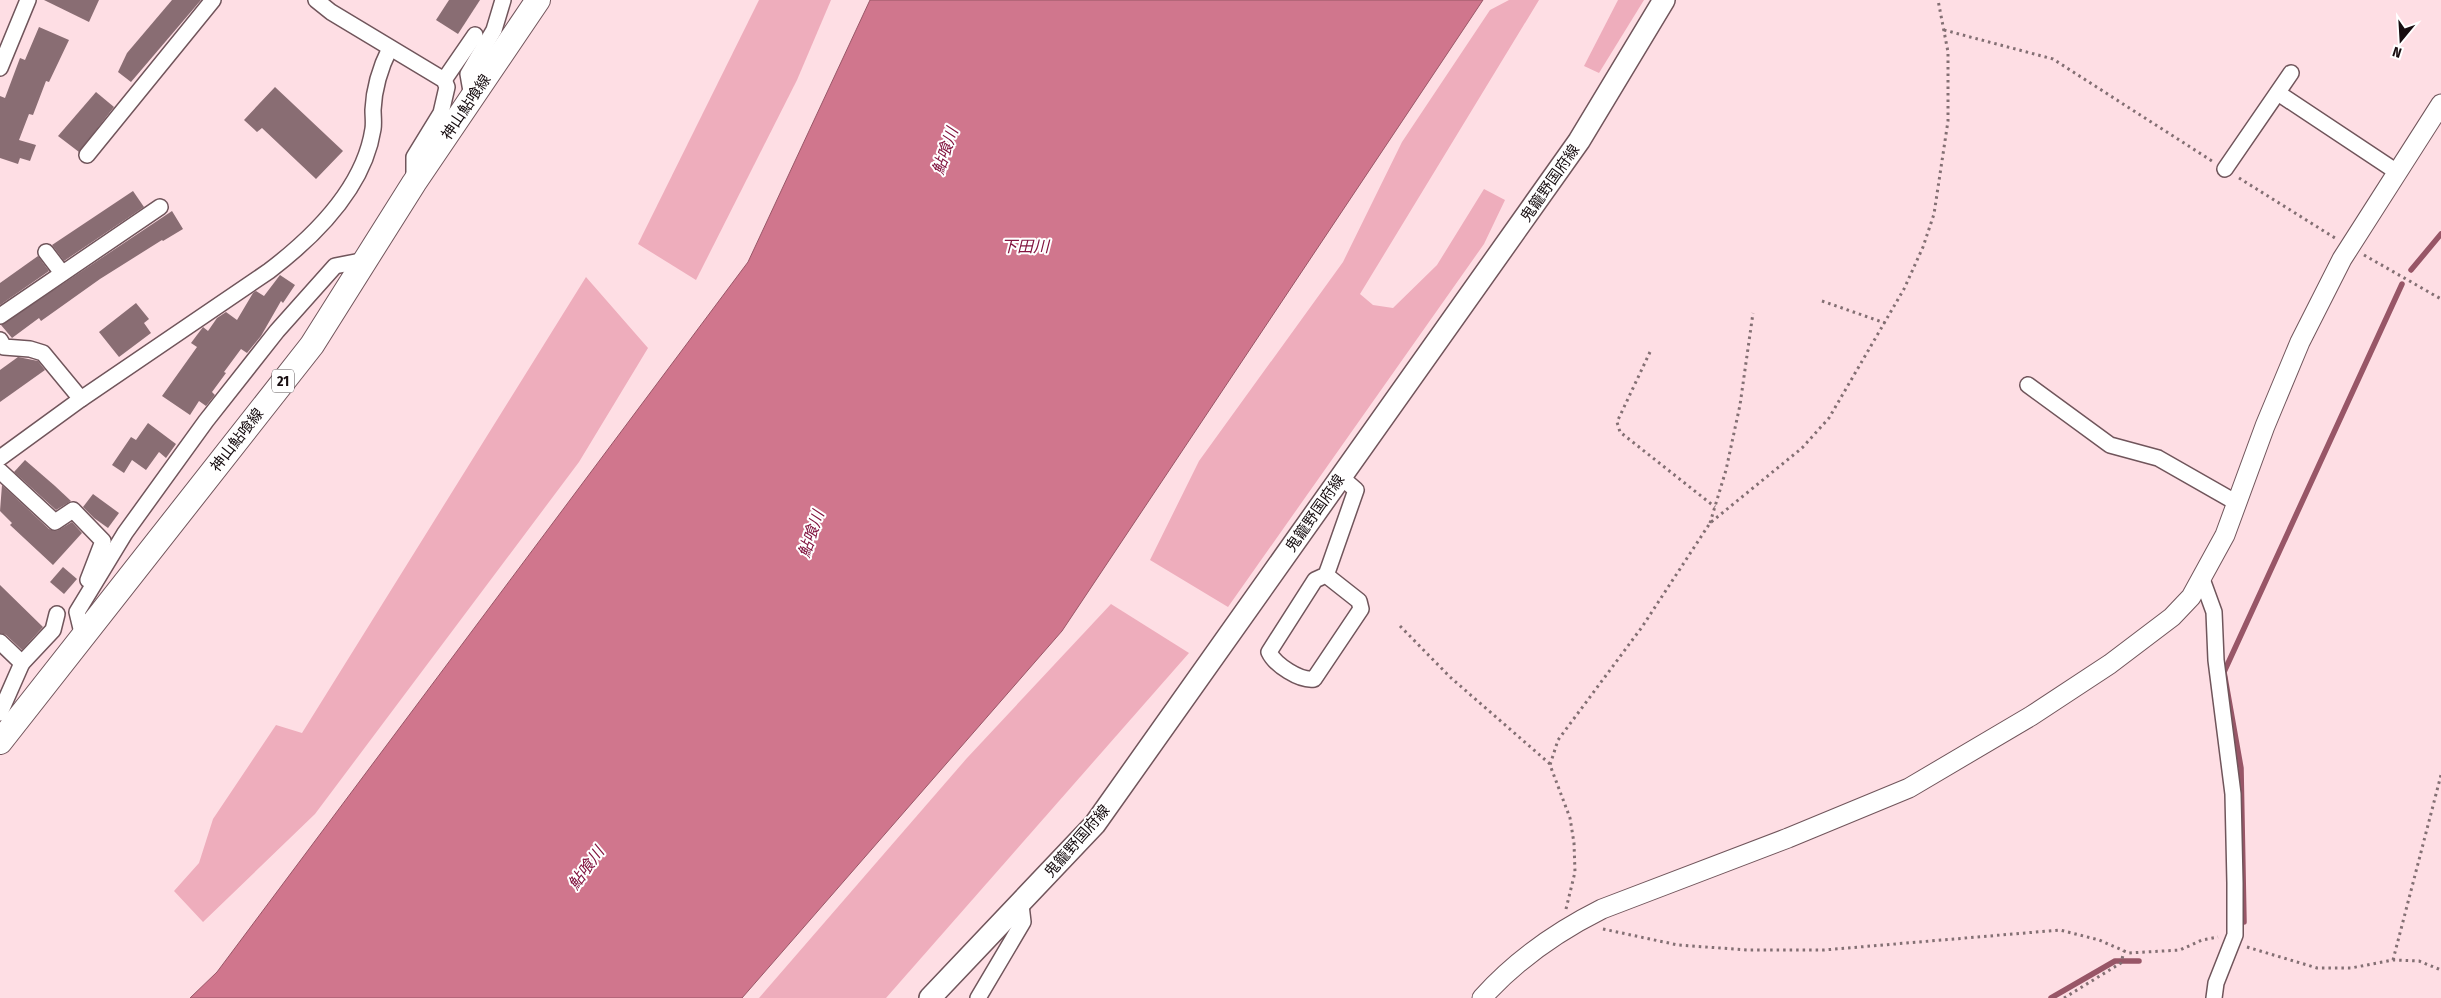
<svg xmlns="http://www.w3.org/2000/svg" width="2441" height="998" font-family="'Fira Sans Condensed','Noto Sans JP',sans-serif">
	<rect width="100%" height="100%" fill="#fedee4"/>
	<g fill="#eeadbc">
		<path d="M 759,0 L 831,0 L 797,80 L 696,280 L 638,244 Z"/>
		<path d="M 1509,0 L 1539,0 L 1360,294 L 1373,305 L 1393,308 L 1437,265 L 1484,189 L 1505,200 L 1484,244 L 1228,607 L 1150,560 L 1199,461 L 1343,262 L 1402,142 L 1490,10 Z"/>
		<path d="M 1618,0 L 1644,0 L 1599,73 L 1584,66 Z"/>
		<path d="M 586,277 L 648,348 L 579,462 L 315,814 L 203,922 L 174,891 L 199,863 L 213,819 L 276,725 L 302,733 Z"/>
		<path d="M 1111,604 L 1189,653 L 886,998 L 759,998 L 967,758 Z"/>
	</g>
	<path fill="#d0768d" stroke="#985667" d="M 870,0 L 1483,0 L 1062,631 L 742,998 L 190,998 L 217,972 L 748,262 Z"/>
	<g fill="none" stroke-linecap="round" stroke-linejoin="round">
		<g stroke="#985667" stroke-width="5.5">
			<path d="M 2411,270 L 2441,234"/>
			<path d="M 2244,922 L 2241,768 L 2224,672 L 2402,284"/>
			<path d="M 2051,998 L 2115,961 L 2139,961"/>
		</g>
	</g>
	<g fill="#896d73">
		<path d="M 44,0 L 99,0 L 89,22 Z"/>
		<path d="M 172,0 L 201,0 L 131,82 L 118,72 L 127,53 Z"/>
		<path d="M 449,0 L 480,0 L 458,34 L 436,20 Z"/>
		<path d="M 39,27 L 69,40 L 49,82 L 46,81 L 33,115 L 29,114 L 19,140 L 36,145 L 30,161 L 20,158 L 18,164 L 0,158 L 0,96 L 5,98 L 20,58 L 25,60 Z"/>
		<path d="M 275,87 L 343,151 L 316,179 L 262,128 L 257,132 L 244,120 Z"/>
		<path d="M 96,92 L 114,107 L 79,152 L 58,136 Z"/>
		<path d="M 133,191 L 144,207 L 64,261 L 52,245 Z"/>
		<path d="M 172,211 L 183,229 L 163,241 L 162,240 L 100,279 L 41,321 L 39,318 L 12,338 L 1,325 Z"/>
		<path d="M 38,256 L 49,271 L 0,305 L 0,283 Z"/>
		<path d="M 280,275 L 295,285 L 283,303 L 281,301 L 261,336 L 247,353 L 241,349 L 224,372 L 226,373 L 212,392 L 215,395 L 206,406 L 199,401 L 190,415 L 162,396 L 197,347 L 191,343 L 203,327 L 208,331 L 217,318 L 226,312 L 237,320 L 253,293 L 256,291 L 264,296 Z"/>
		<path d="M 136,303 L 149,319 L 144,323 L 151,333 L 119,357 L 99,332 Z"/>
		<path d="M 18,357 L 38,361 L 45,370 L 0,402 L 0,370 Z"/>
		<path d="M 148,423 L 176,444 L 166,458 L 159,452 L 146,470 L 132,460 L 124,473 L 112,465 L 131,437 L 136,440 Z"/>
		<path d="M 25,460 L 55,486 L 71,501 L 56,510 L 14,472 Z"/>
		<path d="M 2,485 L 49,529 L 57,531 L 72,522 L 82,533 L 53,565 L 10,525 L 12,523 L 0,511 Z"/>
		<path d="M 93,494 L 119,513 L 108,528 L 94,518 L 83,507 Z"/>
		<path d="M 63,567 L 77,579 L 64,594 L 50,582 Z"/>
		<path d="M 0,585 L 43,627 L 22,650 L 6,635 L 0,633 Z"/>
	</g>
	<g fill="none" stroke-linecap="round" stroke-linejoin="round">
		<defs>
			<g id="minor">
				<path d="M 316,0 L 331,12 L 444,80 L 447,87 L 441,113 L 414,157 L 414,183"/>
				<path d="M 0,68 L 28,0"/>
				<path d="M 444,80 L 475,35"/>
				<path d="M 2278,93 L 2397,172"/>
				<path d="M 472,97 L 468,74 L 494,30 L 503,0"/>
				<path d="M 87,155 L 213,0"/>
				<path d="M 2225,169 L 2291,73"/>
				<path d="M 46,252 L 62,273"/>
				<path d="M 0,316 L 160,207"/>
				<path d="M 0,340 L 4,347 L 30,349 L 43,353 L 81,399"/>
				<path d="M 2028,385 L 2110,445 L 2158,458 L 2237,503"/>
				<path d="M 0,458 L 81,399 L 269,271 C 315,236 364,188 373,129 C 374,123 373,116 373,110 C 374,87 380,68 390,48"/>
				<path d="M 0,471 L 55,522 L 73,510 L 103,541 L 88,580"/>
				<path d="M 1326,575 L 1359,601 L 1361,609 L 1314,679 C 1300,681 1275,665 1269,652 L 1315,580 L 1326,575 L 1329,567 L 1356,490 L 1341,477"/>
				<path d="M 2202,579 L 2214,612 L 2216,660 L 2233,794 L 2235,883 L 2235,935 L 2216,983 L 2214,998"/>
				<path d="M 83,637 L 77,612 L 125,533 L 206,421 L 277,331 L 335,266 L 366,260"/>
				<path d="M 0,642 L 22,663 L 0,713"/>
				<path d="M 22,663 L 53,630 L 57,614"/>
				<path d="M 978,998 L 1023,922 L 1021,905"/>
			</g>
			<path id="tertiary" d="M 1482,998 C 1516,960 1556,932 1602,909 L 1788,838 L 1909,788 L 2031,716 L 2110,664 L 2172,617 L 2191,597 L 2225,535 L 2265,426 L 2300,342 L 2342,259 L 2441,104"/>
			<path id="secondary" d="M 930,998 L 1095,824 L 1579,141 L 1664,0"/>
			<path id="primary" d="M 0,742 L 312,345 L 414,183 L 538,0"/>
		</defs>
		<use href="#minor" stroke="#70555b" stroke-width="18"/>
		<use href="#tertiary" stroke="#70555b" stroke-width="21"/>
		<use href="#secondary" stroke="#70555b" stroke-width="24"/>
		<use href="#primary" stroke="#70555b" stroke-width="26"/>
		<g stroke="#836f73" stroke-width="3" stroke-dasharray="2.5 4" stroke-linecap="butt">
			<path d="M 1944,30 L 2053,59 L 2212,161"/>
			<path d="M 2239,178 L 2335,238"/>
			<path d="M 2364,255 L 2441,299"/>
			<path d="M 1822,301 L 1885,323"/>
			<path d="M 1650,352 L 1617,422 L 1620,432 L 1715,507"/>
			<path d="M 1710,523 L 1726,470 L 1740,405 L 1753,313"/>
			<path d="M 1400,626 L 1450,677 L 1550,764"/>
			<path d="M 1566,909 L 1575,872 L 1574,843 L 1570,818 L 1550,765 L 1558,740 L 1642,627 L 1710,523 L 1802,448 L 1829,418 L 1904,289 L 1923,247 L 1934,214 L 1948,121 L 1948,52 L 1938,0"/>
			<path d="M 1603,929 L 1678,945 L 1748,950 L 1824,950 L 2060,930 L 2099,940 L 2129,953 L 2180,950 L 2202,940 L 2218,937"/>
			<path d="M 2247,947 L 2317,968 L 2351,968 L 2393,960 L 2419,961 L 2441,970"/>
			<path d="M 2393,960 L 2441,775"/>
			<path d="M 2064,998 L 2121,963 L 2124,951"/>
		</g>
		<use href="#minor" stroke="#fff" stroke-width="15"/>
		<use href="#tertiary" stroke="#fff" stroke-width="19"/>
		<use href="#secondary" stroke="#fff" stroke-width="21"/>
		<use href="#primary" stroke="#fff" stroke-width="24"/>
	</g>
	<g text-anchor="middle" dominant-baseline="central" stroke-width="4" stroke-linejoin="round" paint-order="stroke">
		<rect fill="#fff" stroke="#5c5557" stroke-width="1" x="272" y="369.5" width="22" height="23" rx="4"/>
		<g font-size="14" font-weight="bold" fill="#160c0f">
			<text x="283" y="381">21</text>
		</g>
		<g font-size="15" fill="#160c0f" stroke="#fff">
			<text transform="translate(466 107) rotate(-56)">神山鮎喰線</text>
			<text transform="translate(1550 183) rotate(-55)">鬼籠野国府線</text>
			<text transform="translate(237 440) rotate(-52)">神山鮎喰線</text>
			<text transform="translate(1315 513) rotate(-55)">鬼籠野国府線</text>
			<text transform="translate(1077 841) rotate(-49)">鬼籠野国府線</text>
		</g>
		<g font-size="16" font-style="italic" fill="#82143f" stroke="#fff">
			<text transform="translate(945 151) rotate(-71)">鮎喰川</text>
			<text x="1025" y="246">下田川</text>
			<text transform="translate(811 534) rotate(-71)">鮎喰川</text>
			<text transform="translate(586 868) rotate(-54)">鮎喰川</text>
		</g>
	</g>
	<g transform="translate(2401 40) rotate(198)" stroke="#ffffff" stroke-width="4" paint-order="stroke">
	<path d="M0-4L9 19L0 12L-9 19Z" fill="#160c0f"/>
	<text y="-8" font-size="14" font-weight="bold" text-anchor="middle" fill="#160c0f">N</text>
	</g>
</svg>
